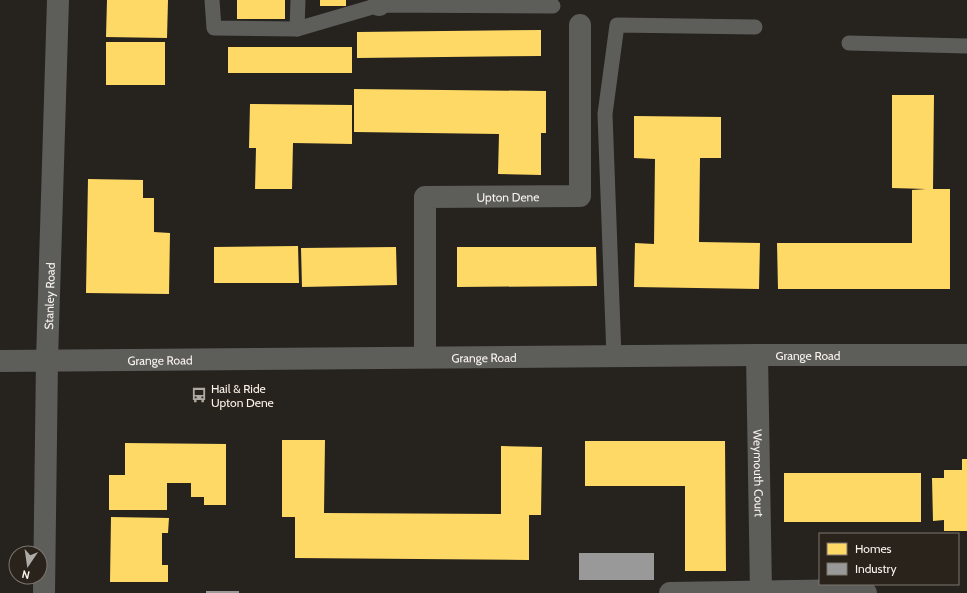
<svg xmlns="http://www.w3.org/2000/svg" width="967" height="593" font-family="Cabin,sans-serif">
	<rect width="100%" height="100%" fill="#26231e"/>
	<g fill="#ffd966">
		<path d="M 107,0 L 168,0 L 167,38 L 106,37 Z"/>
		<rect x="237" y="0" width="48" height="19"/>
		<rect x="320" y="0" width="26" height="6"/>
		<path d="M 541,30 L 541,56 L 357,58 L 357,32 Z"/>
		<rect x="106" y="42" width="59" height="43"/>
		<rect x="228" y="47" width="124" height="26"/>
		<path d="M 354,89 L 546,91 L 546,133 L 541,133 L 541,175 L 498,174 L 499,134 L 354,132 Z"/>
		<path d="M 892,95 L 934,95 L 933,189 L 950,189 L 950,289 L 778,289 L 777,243 L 912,243 L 912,190 L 926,189 L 892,188 Z"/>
		<path d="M 250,104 L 352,105 L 352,144 L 293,143 L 292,189 L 255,189 L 256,148 L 249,148 Z"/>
		<path d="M 634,116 L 721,117 L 721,158 L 700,158 L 699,242 L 760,243 L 759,289 L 634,287 L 635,243 L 654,244 L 655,159 L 634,158 Z"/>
		<path d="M 88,179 L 143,180 L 143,198 L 154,198 L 154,232 L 170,233 L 169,294 L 86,293 Z"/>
		<path d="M 298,246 L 299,283 L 214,283 L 214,247 Z"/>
		<path d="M 396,247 L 397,285 L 302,287 L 301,248 Z"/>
		<path d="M 457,247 L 596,247 L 597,286 L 457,287 Z"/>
		<path d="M 282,440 L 325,440 L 324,513 L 501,514 L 501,446 L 542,447 L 541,515 L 529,515 L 529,560 L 295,558 L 295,517 L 282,517 Z"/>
		<path d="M 585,441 L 725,441 L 726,571 L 685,571 L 685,486 L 585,486 Z"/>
		<path d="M 125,443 L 226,444 L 226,505 L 204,505 L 204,497 L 191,497 L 191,483 L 167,483 L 167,510 L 109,510 L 109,475 L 125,475 Z"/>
		<path d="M 962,459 L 967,459 L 967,531 L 944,531 L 944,520 L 933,521 L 932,478 L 944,478 L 944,470 L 962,470 Z"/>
		<rect x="784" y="473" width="137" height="49"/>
		<path d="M 111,517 L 169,518 L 168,533 L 162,533 L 162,565 L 168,565 L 168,582 L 110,582 Z"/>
	</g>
	<g fill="#999">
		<rect x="579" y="553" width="75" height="27"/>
		<rect x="206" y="591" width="33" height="2"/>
	</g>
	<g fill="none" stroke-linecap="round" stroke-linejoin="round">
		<g stroke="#5d5d5a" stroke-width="15">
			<path d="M 212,0 L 214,28 L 297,29 L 379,5 L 553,6"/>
			<path d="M 297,29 L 298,0"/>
			<path d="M 849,43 L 967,46"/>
			<path d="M 614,357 L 605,114 L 617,25 L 755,27"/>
		</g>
		<g stroke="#5d5d5a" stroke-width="22">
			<path d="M 379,0 L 379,5"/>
			<path id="s1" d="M 757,355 L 761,591"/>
			<path id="s2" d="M 425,357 L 425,197 L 580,196 L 580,25"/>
			<path id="s3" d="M 0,361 L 757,355 L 967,355"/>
			<path id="s4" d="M 44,593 L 47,360 L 58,0"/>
			<path d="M 670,593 L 856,590 L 866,593"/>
		</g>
	</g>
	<defs>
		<symbol id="bus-bare" viewBox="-9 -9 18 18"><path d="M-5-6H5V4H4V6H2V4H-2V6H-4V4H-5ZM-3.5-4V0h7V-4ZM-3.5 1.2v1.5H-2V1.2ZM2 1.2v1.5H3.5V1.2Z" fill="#aeaaa5" stroke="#2a231b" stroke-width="2.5" paint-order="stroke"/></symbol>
	</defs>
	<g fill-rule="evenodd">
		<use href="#bus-bare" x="188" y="384" width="22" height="22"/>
	</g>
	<g text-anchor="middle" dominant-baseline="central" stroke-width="4" stroke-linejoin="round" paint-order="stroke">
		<g font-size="12" fill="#f8f3ed" stroke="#2a231b">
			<text stroke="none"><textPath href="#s2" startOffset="243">Upton Dene</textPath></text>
			<text stroke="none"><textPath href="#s4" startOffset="297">Stanley Road</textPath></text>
			<text stroke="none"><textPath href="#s3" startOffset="808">Grange Road</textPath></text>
			<text stroke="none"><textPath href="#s3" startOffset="484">Grange Road</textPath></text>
			<text stroke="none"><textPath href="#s3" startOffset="160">Grange Road</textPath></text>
			<text stroke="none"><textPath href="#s1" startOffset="118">Weymouth Court</textPath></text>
		</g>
		<g font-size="12" fill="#f8f3ed" stroke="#2a231b" text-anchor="start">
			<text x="211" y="388">Hail &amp; Ride<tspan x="211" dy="14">Upton Dene</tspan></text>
		</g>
	</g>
	<rect x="819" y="533" width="140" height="52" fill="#2a231b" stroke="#7c766f"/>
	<rect x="827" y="543" width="20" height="12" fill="#ffd966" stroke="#7c766f"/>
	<text x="855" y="553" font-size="12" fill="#f8f3ed">Homes</text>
	<rect x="827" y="563" width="20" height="12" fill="#999999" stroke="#7c766f"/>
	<text x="855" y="573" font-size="12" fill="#f8f3ed">Industry</text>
	<g transform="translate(28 565) rotate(193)"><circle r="19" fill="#2a231b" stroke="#7c766f"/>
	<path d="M0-3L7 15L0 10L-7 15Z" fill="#aeaaa5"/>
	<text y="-6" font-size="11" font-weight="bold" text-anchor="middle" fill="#f8f3ed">N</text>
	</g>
</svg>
